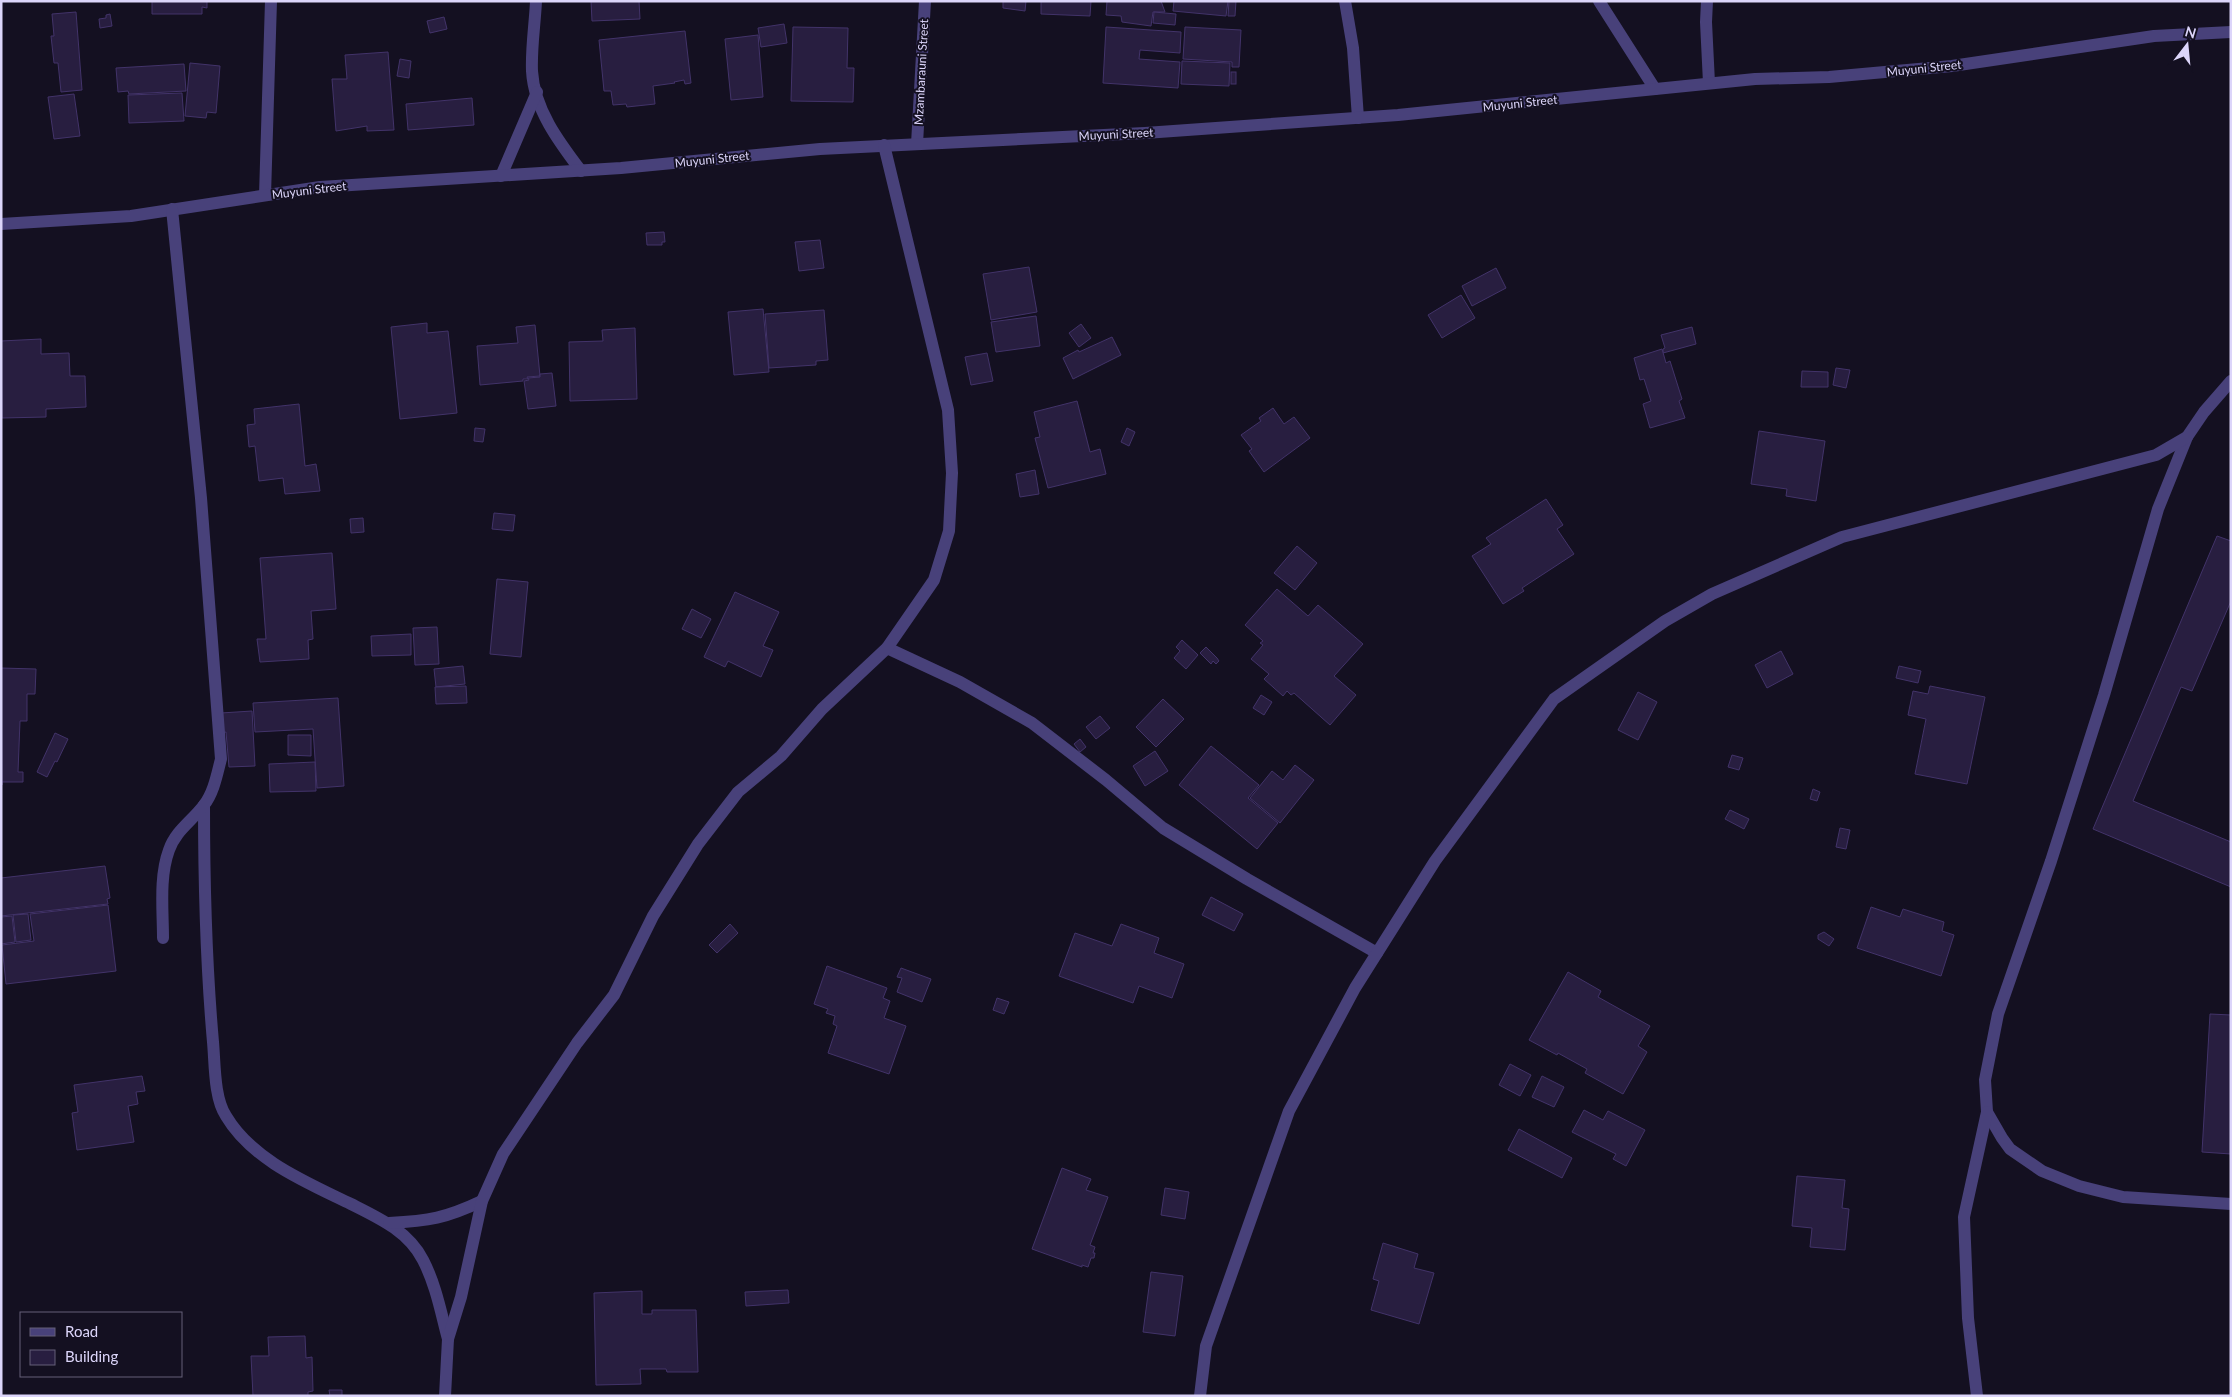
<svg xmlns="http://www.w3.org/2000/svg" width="2232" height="1397" font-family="Lato,sans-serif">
	<rect width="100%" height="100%" fill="#141021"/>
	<g fill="#281e40" stroke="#423369">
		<path d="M 152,1 L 207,1 L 207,8 L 202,7 L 202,14 L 152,14 Z"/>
		<path d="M 591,1 L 639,1 L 640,19 L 592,21 Z"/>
		<path d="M 1003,1 L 1026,1 L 1025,11 L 1003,8 Z"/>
		<path d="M 1041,1 L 1091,1 L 1090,16 L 1041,14 Z"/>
		<path d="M 1107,1 L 1161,1 L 1165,12 L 1153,12 L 1151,26 L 1122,22 L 1121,16 L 1106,15 Z"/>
		<path d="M 1174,1 L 1228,1 L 1226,16 L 1173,11 Z"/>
		<path d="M 1229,1 L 1236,1 L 1235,16 L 1228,16 Z"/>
		<path d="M 76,12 L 82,90 L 61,92 L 58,63 L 54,63 L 51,36 L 54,36 L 52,14 Z"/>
		<path d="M 1154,12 L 1176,14 L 1175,25 L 1153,23 Z"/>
		<path d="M 110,14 L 112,26 L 100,28 L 99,19 L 106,18 L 106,15 Z"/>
		<path d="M 444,17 L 447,29 L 430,33 L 427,21 Z"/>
		<path d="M 784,24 L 787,43 L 761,47 L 758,28 Z"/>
		<path d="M 793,27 L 848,28 L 847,68 L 854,68 L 853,102 L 791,101 Z"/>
		<path d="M 1106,27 L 1181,32 L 1180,53 L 1140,50 L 1139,59 L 1180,62 L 1178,88 L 1103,83 Z"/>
		<path d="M 1185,27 L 1241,30 L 1239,67 L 1232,67 L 1232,62 L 1183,59 Z"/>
		<path d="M 685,31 L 691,83 L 685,84 L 684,80 L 674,82 L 675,83 L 653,86 L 655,104 L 627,107 L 626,104 L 613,105 L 611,91 L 604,91 L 599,40 Z"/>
		<path d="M 758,35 L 763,97 L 731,100 L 725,39 Z"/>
		<path d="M 388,52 L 394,130 L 367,131 L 367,126 L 336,131 L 332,79 L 347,79 L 345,55 Z"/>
		<path d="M 400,59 L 411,61 L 409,78 L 397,76 Z"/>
		<path d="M 1182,61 L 1230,63 L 1229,86 L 1181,84 Z"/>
		<path d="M 190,63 L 220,66 L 216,113 L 207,112 L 206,118 L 185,116 Z"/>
		<path d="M 184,64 L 186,91 L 129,94 L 128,91 L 118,92 L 116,68 Z"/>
		<rect x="1231" y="72" width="5" height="12"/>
		<path d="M 182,93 L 184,121 L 129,123 L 128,95 Z"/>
		<path d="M 74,94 L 80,136 L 54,139 L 48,97 Z"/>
		<path d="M 472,98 L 474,125 L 408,130 L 406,104 Z"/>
		<path d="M 664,232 L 665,242 L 662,242 L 662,245 L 647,245 L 646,233 Z"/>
		<path d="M 820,240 L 824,268 L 799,271 L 795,242 Z"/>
		<path d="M 1029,267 L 1037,312 L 991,320 L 983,274 Z"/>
		<path d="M 1496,268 L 1506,288 L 1472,306 L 1462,286 Z"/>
		<path d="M 1461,295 L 1475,318 L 1442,338 L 1428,315 Z"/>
		<path d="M 763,309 L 769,372 L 734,375 L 728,312 Z"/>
		<path d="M 824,310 L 828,360 L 816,361 L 816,365 L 769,368 L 765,314 Z"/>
		<path d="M 1036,316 L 1040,346 L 996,352 L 991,322 Z"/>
		<path d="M 427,323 L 427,333 L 448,331 L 457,413 L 400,419 L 391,327 Z"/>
		<path d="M 1081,324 L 1091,338 L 1079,347 L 1069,333 Z"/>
		<path d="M 535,325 L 540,376 L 527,377 L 528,379 L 523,379 L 523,381 L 480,385 L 477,346 L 518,343 L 516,327 Z"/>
		<path d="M 1692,327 L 1696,344 L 1663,353 L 1663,349 L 1665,348 L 1661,335 Z"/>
		<path d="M 635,328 L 637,399 L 570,401 L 569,342 L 603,341 L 602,330 Z"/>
		<path d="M 1112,337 L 1121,355 L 1073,379 L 1063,358 L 1078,350 L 1079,352 Z"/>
		<path d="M 41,339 L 41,354 L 69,353 L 70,376 L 85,376 L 86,407 L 46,409 L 46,417 L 2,418 L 1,341 Z"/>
		<path d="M 1662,349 L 1666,363 L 1670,361 L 1682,399 L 1679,401 L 1685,418 L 1650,428 L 1643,404 L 1651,401 L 1644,379 L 1640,380 L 1634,358 Z"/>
		<path d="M 987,353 L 993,381 L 971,385 L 965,357 Z"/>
		<path d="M 1836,368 L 1850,370 L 1846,388 L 1833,385 Z"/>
		<path d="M 1802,371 L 1828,372 L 1828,387 L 1801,387 Z"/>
		<path d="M 552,373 L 556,406 L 528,409 L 524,381 L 529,380 L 528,378 L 540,377 L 540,374 Z"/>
		<path d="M 1077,401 L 1090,452 L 1100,449 L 1106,474 L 1048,488 L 1035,438 L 1040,437 L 1034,412 Z"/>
		<path d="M 299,404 L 305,466 L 316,464 L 320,491 L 285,494 L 283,478 L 259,481 L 255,446 L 249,447 L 247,425 L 255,424 L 254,409 Z"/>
		<path d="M 1273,408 L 1284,424 L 1294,417 L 1310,438 L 1264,472 L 1249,451 L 1252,449 L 1241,435 L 1261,421 L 1259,418 Z"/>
		<path d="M 475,428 L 485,429 L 483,442 L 474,441 Z"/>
		<path d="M 1127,428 L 1135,432 L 1129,446 L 1121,442 Z"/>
		<path d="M 1759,431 L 1825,441 L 1816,501 L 1786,496 L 1787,489 L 1751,484 Z"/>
		<path d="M 1035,470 L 1039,494 L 1020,497 L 1016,474 Z"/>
		<path d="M 1546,499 L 1563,525 L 1557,529 L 1574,554 L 1522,588 L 1524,591 L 1503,604 L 1472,556 L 1491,544 L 1486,538 Z"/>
		<path d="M 494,513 L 515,515 L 513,531 L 492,529 Z"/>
		<path d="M 363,518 L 364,532 L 351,533 L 350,519 Z"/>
		<path d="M 2217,536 L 2231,541 L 2231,601 L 2192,691 L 2181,687 L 2133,801 L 2231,842 L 2231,887 L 2093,829 Z"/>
		<path d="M 1297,546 L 1317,563 L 1295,590 L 1274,573 Z"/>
		<path d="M 332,553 L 336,609 L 311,611 L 313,639 L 308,640 L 309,659 L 260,662 L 257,639 L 266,639 L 260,558 Z"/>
		<path d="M 497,579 L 528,582 L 521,657 L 490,654 Z"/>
		<path d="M 1277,589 L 1308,616 L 1318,605 L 1363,644 L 1334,676 L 1356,695 L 1330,725 L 1294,693 L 1291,695 L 1287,691 L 1283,696 L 1264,679 L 1269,674 L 1251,659 L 1263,645 L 1260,643 L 1263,641 L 1245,625 Z"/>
		<path d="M 735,592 L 779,612 L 763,646 L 773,650 L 761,677 L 728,661 L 725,667 L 704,657 Z"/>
		<path d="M 692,609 L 711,619 L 701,638 L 682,629 Z"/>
		<path d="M 437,627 L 439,664 L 415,665 L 413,628 Z"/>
		<path d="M 411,634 L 411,655 L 372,656 L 371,636 Z"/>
		<path d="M 1182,640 L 1198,655 L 1186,669 L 1174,658 L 1180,651 L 1176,647 Z"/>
		<path d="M 1206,647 L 1217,658 L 1219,661 L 1216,664 L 1213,661 L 1211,664 L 1200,653 Z"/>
		<path d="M 1781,651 L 1793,674 L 1767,688 L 1755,665 Z"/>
		<path d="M 463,666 L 465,684 L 436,687 L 434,669 Z"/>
		<path d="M 1899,666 L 1921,671 L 1918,683 L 1896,678 Z"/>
		<path d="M 1,668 L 36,669 L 35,694 L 27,694 L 27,721 L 20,721 L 18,772 L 23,772 L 23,782 L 2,782 L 2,785 Z"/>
		<path d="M 466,686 L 467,703 L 436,704 L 435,687 Z"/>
		<path d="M 1930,686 L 1985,697 L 1967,784 L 1915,774 L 1926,719 L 1908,715 L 1913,691 L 1928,694 Z"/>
		<path d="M 1638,692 L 1657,702 L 1638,740 L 1618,730 Z"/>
		<path d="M 1261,695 L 1272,702 L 1264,715 L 1253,708 Z"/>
		<path d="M 338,698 L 344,786 L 317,788 L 313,729 L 255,732 L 253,703 Z"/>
		<path d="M 1163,699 L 1184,719 L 1156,747 L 1136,727 Z"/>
		<path d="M 252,711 L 255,766 L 229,767 L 226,732 L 222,733 L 221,713 Z"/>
		<path d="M 1100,716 L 1110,728 L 1096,739 L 1086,727 Z"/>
		<path d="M 55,733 L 68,739 L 57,762 L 55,761 L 47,777 L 37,772 Z"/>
		<path d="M 288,735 L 311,735 L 311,756 L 288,755 Z"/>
		<path d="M 1080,739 L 1086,747 L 1080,752 L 1074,744 Z"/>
		<path d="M 1211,746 L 1259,785 L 1248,798 L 1278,823 L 1257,849 L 1179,785 Z"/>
		<path d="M 1155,751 L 1168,771 L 1145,786 L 1133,766 Z"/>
		<path d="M 1732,755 L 1743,758 L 1739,770 L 1728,767 Z"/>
		<path d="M 315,762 L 316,791 L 270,792 L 269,764 Z"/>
		<path d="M 1295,765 L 1314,780 L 1280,823 L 1250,798 L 1272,771 L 1283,780 Z"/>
		<path d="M 1813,789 L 1820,792 L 1817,801 L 1810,799 Z"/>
		<path d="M 1730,810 L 1749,819 L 1744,829 L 1725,819 Z"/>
		<path d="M 1840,828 L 1850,830 L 1846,849 L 1836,847 Z"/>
		<path d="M 105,866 L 110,898 L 107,899 L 108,904 L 1,916 L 1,878 Z"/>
		<path d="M 1211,897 L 1243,914 L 1234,931 L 1202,915 Z"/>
		<path d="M 108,905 L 116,971 L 6,984 L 2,945 L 34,941 L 30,914 Z"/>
		<path d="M 1871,907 L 1900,917 L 1903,909 L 1944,922 L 1942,931 L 1954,935 L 1941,976 L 1857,948 Z"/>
		<path d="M 28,914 L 31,940 L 16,942 L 13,915 Z"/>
		<path d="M 12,916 L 15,942 L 1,944 L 1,917 Z"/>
		<path d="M 730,924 L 738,933 L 717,953 L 709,945 Z"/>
		<path d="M 1121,924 L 1159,938 L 1154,953 L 1184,964 L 1172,998 L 1139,986 L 1133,1003 L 1059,976 L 1075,933 L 1112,946 Z"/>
		<path d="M 1824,932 L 1834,939 L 1829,946 L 1818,939 L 1818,935 Z"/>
		<path d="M 827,966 L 887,988 L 883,998 L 890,1001 L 884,1018 L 906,1026 L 889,1074 L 828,1053 L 837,1026 L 833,1024 L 835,1016 L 826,1013 L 828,1009 L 814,1004 Z"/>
		<path d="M 901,968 L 931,979 L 922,1002 L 897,992 L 902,978 L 897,977 Z"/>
		<path d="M 1568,972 L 1601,991 L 1598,997 L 1650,1026 L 1638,1046 L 1647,1052 L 1623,1094 L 1585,1073 L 1587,1069 L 1558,1053 L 1557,1055 L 1529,1040 Z"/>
		<path d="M 997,998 L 1009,1002 L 1004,1014 L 993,1010 Z"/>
		<path d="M 2210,1014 L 2231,1015 L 2231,1154 L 2202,1152 Z"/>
		<path d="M 1510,1064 L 1531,1075 L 1520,1096 L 1499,1085 Z"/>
		<path d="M 142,1076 L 145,1091 L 136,1092 L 138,1104 L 128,1106 L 134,1142 L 77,1150 L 72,1113 L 78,1112 L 74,1085 Z"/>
		<path d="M 1542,1076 L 1564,1087 L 1554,1107 L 1532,1097 Z"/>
		<path d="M 1584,1110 L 1603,1120 L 1608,1111 L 1645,1130 L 1626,1166 L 1613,1159 L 1616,1154 L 1572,1132 Z"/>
		<path d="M 1519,1129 L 1572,1158 L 1562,1178 L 1508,1150 Z"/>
		<path d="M 1062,1168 L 1091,1179 L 1086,1190 L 1108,1197 L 1090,1245 L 1095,1247 L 1093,1253 L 1095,1253 L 1094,1258 L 1091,1258 L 1088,1267 L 1082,1265 L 1082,1267 L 1032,1249 Z"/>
		<path d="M 1797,1176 L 1845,1180 L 1842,1208 L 1849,1209 L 1845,1250 L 1810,1247 L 1812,1228 L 1792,1226 Z"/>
		<path d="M 1165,1188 L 1189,1192 L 1185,1219 L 1161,1215 Z"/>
		<path d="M 1383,1243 L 1418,1254 L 1414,1268 L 1434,1273 L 1419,1324 L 1371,1310 L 1379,1281 L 1373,1279 Z"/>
		<path d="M 1151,1272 L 1183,1276 L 1175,1336 L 1143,1332 Z"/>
		<path d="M 788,1290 L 789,1303 L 746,1306 L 745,1292 Z"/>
		<path d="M 642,1291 L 642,1314 L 652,1314 L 652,1310 L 696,1310 L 698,1372 L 667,1372 L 666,1369 L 640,1369 L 641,1384 L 596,1385 L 594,1293 Z"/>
		<path d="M 305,1336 L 306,1358 L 312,1357 L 313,1391 L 308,1392 L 308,1396 L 253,1396 L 251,1356 L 269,1356 L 268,1337 Z"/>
		<path d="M 329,1390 L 342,1390 L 342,1396 L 330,1396 Z"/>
	</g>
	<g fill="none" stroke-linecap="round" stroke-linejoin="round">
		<g stroke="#48417a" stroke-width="12">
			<path d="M 536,1 C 535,24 531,48 532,71 C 534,109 559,142 581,171"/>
			<path d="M 1345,1 L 1353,48 L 1358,118"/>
			<path d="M 1599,1 L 1655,89"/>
			<path d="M 1707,1 L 1706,22 L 1709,83"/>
			<path d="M 917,144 L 925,1"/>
			<path d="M 501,176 L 537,92"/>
			<path d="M 265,195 L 271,1"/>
			<path d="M 1,224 L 131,216 L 320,187 L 621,168 L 820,149 L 1145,133 L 1398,115 L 1755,79 L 1829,77 L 1952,66 L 2154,36 L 2231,32"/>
			<path d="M 2187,437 L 2158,509 L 2104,695 L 2051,861 L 1998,1014 L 1985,1080 L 1987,1112 L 2002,1138 L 2010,1149 L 2042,1171 L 2079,1186 L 2123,1197 L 2231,1204"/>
			<path d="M 887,648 L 960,682 L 1032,723 L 1106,780 L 1163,828 L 1247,879 L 1377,953"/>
			<path d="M 204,805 C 204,884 206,963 213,1042 C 215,1064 214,1098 226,1116 C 252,1160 306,1182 351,1204 C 379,1218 408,1231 423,1260 C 436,1285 441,1313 448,1339"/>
			<path d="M 163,938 C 163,910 159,877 169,850 C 176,830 192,821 204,805 C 214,792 217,774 221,759 L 201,498 L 172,209"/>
			<path d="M 389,1223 C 429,1221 446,1218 482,1201"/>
			<path d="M 445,1396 L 448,1339 L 461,1297 L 482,1201 L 503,1154 L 577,1043 L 614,995 L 653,916 L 698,844 L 738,792 L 781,756 L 822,709 L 887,648 L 934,580 L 949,531 L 952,473 L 948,410 L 884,145"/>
			<path d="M 1200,1396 L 1206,1346 L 1289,1111 L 1355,988 L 1435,861 L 1554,699 L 1665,621 L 1712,594 L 1842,537 L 2156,455 L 2187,437 L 2204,412 L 2231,381"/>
			<path d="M 1977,1396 L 1968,1318 L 1964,1217 L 1987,1112"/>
		</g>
	</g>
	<g text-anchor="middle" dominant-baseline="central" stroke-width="4" stroke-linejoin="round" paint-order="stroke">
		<g font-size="12" fill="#dcd5fa" stroke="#141021">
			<text transform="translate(1924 68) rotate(-6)">Muyuni Street</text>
			<text transform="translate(921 72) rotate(-87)">Mzambarauni Street</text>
			<text transform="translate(1520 103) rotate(-6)">Muyuni Street</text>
			<text transform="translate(1116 134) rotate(-3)">Muyuni Street</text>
			<text transform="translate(712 159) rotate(-6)">Muyuni Street</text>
			<text transform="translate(309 190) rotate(-7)">Muyuni Street</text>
		</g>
	</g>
	<rect width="2232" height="1397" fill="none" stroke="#dcd5fa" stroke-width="5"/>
	<rect x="20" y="1312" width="162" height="65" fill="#141021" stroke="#645f78"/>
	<rect x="30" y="1328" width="25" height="8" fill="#48417a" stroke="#645f78"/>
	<text x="65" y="1337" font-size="15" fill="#dcd5fa">Road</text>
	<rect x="30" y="1350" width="25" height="15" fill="#281e40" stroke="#645f78"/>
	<text x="65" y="1362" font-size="15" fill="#dcd5fa">Building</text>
	<g transform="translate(2187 45) rotate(16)" stroke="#141021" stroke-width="4" paint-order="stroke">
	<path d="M0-4L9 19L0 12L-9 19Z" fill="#dcd5fa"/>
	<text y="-8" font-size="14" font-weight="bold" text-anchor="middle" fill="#dcd5fa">N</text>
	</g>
</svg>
